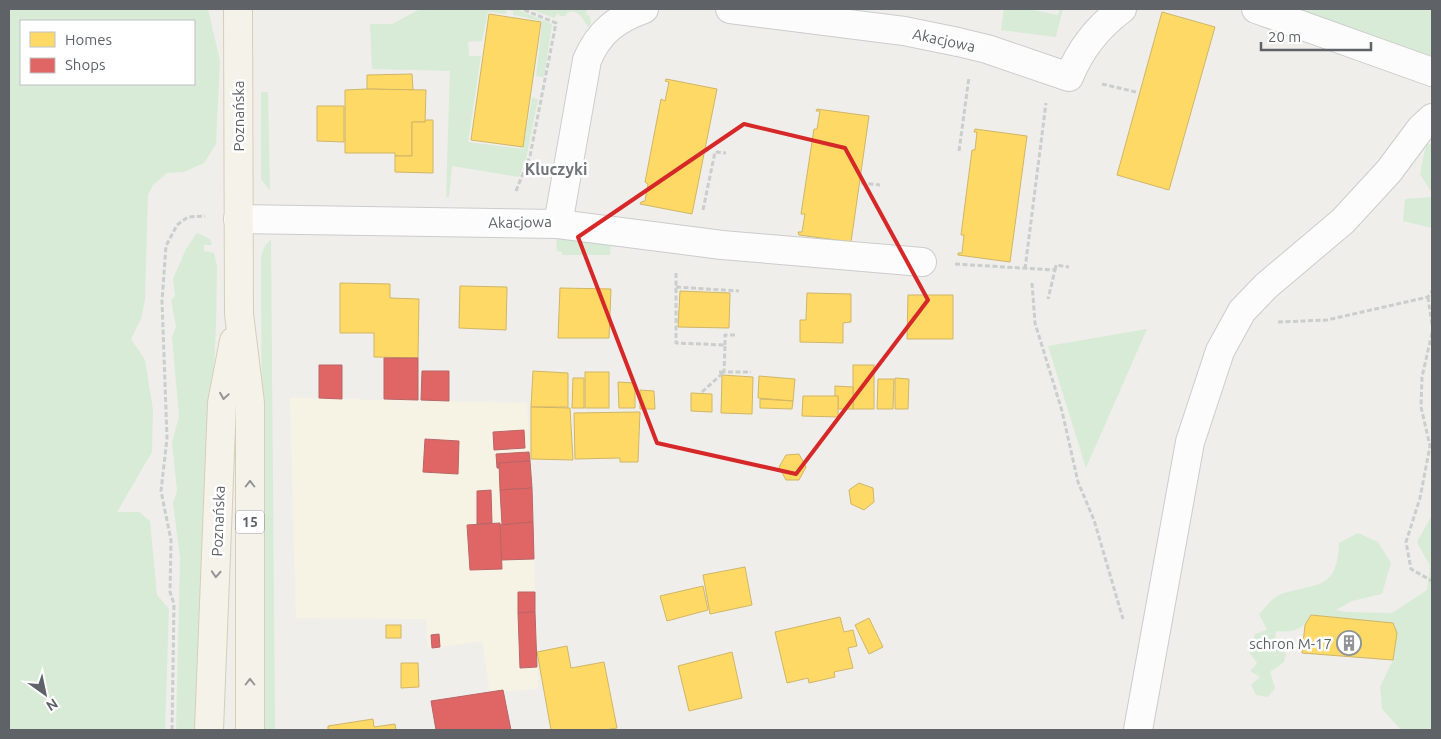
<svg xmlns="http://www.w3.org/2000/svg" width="1441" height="739" font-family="Ubuntu,sans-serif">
	<rect width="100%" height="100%" fill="#efeeea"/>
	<path fill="#f7f3e4" d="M 290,398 L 527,403 L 533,522 L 538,688 L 490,693 L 482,641 L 428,649 L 426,619 L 296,618 Z"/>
	<g fill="#d8ebd6" fill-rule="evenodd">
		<path d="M 9,9 L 208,9 L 220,61 L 216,144 L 204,163 L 184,172 L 167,173 L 153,185 L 148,195 L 145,299 L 141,319 L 131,339 L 145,360 L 153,410 L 152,452 L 117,512 L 139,512 L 150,521 L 157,595 L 169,609 L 165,730 L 9,730 ZM 21,21 L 194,21 L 194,84 L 21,84 Z"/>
		<path d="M 420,9 L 516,9 L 552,24 L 544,77 L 536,76 L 542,21 L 513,15 L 513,11 L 507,10 L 506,14 L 488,12 L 482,41 L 468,42 L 469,56 L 481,56 L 468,142 L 523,149 L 532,98 L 538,99 L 526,159 L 519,177 L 452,166 L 449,197 L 446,197 L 450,71 L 372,69 L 370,24 L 392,24 Z"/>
		<path d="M 530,9 L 586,9 L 587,15 L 590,16 L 591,24 L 588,27 C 583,19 579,9 568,12 L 565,16 L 560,16 L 558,13 L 554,18 Z"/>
		<path d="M 1004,9 L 1028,9 L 1058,15 L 1060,9 L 1063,9 L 1056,37 L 1001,30 Z"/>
		<path d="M 1269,9 L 1432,9 L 1432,59 Z"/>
		<path d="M 261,92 L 268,92 L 270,191 L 261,179 Z"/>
		<path d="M 1432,143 L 1432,193 L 1420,174 L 1426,145 Z"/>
		<path d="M 1432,197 L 1432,228 L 1403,221 L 1405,199 Z"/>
		<path d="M 197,233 L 210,239 L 212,245 L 204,245 L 204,251 L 214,253 L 217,266 L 216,327 L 195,730 L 176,730 L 180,558 L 173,503 L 177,491 L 172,442 L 179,417 L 172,337 L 176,327 L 171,300 L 175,296 L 173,279 L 186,249 Z"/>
		<path d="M 556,235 L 611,245 L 610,255 L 562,255 L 562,252 L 557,251 Z"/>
		<path d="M 271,240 L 275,730 L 263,730 L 261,259 C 262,251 264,245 271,240 Z"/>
		<path d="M 1147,329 L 1086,468 L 1048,346 Z"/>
		<path d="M 1432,515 L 1432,729 L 1401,730 L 1382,709 L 1380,687 L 1393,660 L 1397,633 L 1393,623 L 1311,616 C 1302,630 1292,633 1276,631 L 1275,644 L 1286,654 L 1284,662 L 1270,672 L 1275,688 L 1268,697 L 1256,695 L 1251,685 L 1260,677 L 1250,671 L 1257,663 L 1249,652 L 1255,634 L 1267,630 L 1259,614 C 1265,608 1272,598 1279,595 C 1315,582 1337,593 1339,543 L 1358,533 L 1378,542 L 1391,563 L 1382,594 L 1352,601 L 1336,610 L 1345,612 L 1392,613 L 1427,590 L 1430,566 L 1417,542 Z"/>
	</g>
	<g fill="#ffd966" stroke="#cfb667">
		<path d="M 1162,12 L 1215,27 L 1169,190 L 1117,175 Z"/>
		<path d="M 489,14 L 541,22 L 523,147 L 471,140 Z"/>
		<path d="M 412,74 L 413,90 L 367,89 L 367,75 Z"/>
		<path d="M 666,79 L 717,89 L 692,214 L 640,204 L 641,202 L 645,201 L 648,184 L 645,182 L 661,99 L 665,101 L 669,82 L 665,81 Z"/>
		<path d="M 367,89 L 426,90 L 425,122 L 412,122 L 412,156 L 395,156 L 395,153 L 345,153 L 345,90 Z"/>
		<path d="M 317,106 L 344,106 L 344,142 L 317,141 Z"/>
		<path d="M 817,109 L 869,116 L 851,242 L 799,235 L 798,232 L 802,232 L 805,214 L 801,214 L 814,129 L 817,129 L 820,111 L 816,111 Z"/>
		<path d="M 426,120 L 433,120 L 433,173 L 395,172 L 395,156 L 412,156 L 412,122 L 425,122 Z"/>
		<path d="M 975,129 L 1027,136 L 1010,262 L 958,255 L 958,253 L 962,253 L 964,235 L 961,235 L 972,150 L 975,150 L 977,132 L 974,132 Z"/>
		<path d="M 340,283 L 390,284 L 390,298 L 419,299 L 418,358 L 374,357 L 374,333 L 340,333 Z"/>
		<path d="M 460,286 L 507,287 L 506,330 L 459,328 Z"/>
		<path d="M 560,288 L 611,289 L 609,338 L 558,338 Z"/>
		<path d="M 680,291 L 730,293 L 729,328 L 678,327 Z"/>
		<path d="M 807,293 L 851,294 L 851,322 L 843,323 L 843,343 L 800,342 L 800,320 L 806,320 Z"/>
		<path d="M 908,295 L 953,295 L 953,339 L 907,339 Z"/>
		<rect x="853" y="365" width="21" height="44"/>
		<path d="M 533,371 L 568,373 L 568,407 L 531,407 Z"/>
		<rect x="585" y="372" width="24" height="36"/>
		<path d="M 722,375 L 753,377 L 752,414 L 721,413 Z"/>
		<path d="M 759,376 L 795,379 L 793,401 L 758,398 Z"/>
		<path d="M 573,378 L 584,378 L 584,408 L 572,408 Z"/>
		<path d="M 895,378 L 909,379 L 908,409 L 895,409 Z"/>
		<path d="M 878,379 L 894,379 L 893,409 L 877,409 Z"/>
		<path d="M 618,382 L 635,383 L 635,408 L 619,408 Z"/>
		<path d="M 835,386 L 853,387 L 853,409 L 838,409 L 838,396 L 835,396 Z"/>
		<path d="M 640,390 L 654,391 L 655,409 L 640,409 Z"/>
		<path d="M 691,393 L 712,394 L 712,412 L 691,411 Z"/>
		<path d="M 803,396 L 838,396 L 838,417 L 802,416 Z"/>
		<path d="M 760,399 L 793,401 L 792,409 L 760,408 Z"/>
		<path d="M 531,407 L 570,408 L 573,460 L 531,459 Z"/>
		<path d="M 638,412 L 640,412 L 638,462 L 620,462 L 620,458 L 575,459 L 574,413 Z"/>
		<path d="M 799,454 L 806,467 L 799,480 L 786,480 L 779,467 L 786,455 Z"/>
		<path d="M 859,483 L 873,488 L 874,502 L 864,510 L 851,504 L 849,490 Z"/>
		<path d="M 745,567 L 752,605 L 710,614 L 703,575 Z"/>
		<path d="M 703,586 L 708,610 L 667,621 L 660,596 Z"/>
		<path d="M 1311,615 L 1393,623 L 1397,633 L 1393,660 L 1302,653 L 1305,625 Z"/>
		<path d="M 840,617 L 844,632 L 853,630 L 857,646 L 848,648 L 853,668 L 834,672 L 835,677 L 809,683 L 808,678 L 787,683 L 775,632 Z"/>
		<path d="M 869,618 L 883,647 L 869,654 L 855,625 Z"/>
		<rect x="386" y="625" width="15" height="13"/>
		<path d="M 567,646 L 571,668 L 604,662 L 617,728 L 604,730 L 551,730 L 537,652 Z"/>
		<path d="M 732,652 L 742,698 L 689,711 L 678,666 Z"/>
		<path d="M 401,663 L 418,663 L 419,687 L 401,688 Z"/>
		<path d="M 373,719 L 374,727 L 395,724 L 396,730 L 328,730 L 328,726 Z"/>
	</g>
	<g fill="#e06666" stroke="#b96567">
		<path d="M 384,358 L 418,358 L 418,400 L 384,399 Z"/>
		<path d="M 319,365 L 342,365 L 342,399 L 319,398 Z"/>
		<path d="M 422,371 L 449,371 L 449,401 L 421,400 Z"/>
		<path d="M 524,430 L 525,448 L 494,450 L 493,432 Z"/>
		<path d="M 425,439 L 459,441 L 458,474 L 423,472 Z"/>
		<path d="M 529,452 L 530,461 L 499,463 L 500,468 L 497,468 L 496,454 Z"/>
		<path d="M 530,461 L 532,488 L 500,490 L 499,463 Z"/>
		<path d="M 532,488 L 533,522 L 502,525 L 500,490 Z"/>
		<path d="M 491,490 L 492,523 L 477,524 L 477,491 Z"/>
		<path d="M 533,522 L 534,559 L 501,560 L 499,525 Z"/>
		<path d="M 500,523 L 502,569 L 470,570 L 467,525 Z"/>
		<path d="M 518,592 L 535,592 L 535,612 L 518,613 Z"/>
		<path d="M 535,612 L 537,667 L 520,668 L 518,613 Z"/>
		<path d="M 439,634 L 440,647 L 432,648 L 431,635 Z"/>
		<path d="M 503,690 L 511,730 L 436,730 L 431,701 Z"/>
	</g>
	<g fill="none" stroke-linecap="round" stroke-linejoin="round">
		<defs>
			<g id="minor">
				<path d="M 730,9 L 904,31 L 958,42 L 987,49 L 1069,77 C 1080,50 1099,26 1122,9"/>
				<path d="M 1256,9 L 1432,72"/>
				<path d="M 238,219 L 558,224 L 722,245 L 922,262"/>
				<path d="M 558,224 L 587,60 C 599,32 616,19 644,9"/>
				<path d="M 1138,730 L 1190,442 L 1220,351 L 1242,311 L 1266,286 L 1343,221 L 1389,171 L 1421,128 L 1432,118"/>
			</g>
			<g id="primary">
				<path d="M 238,9 L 239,314 L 250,403 L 250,730"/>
				<path d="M 209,730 L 222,403 L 234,341"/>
			</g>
		</defs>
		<use href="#minor" stroke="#cbcccc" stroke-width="30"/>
		<use href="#primary" stroke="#d7ceb8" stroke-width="30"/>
		<g stroke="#cacfcc" stroke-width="3" stroke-dasharray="5 2.5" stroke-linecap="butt">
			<path d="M 1102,84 L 1136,92"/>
			<path d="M 959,151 L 969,77"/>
			<path d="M 861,183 L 880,185"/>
			<path d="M 516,191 L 530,156 L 556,23 L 522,9"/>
			<path d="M 703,210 L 715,152 L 726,153"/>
			<path d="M 955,264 L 1055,270 L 1048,299"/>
			<path d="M 1025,269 L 1046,103"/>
			<path d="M 1055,270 L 1056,265 L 1069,267"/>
			<path d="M 676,273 L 676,343 L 725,345 L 724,372 L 751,372"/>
			<path d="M 1032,283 L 1035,323 L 1062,411 L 1078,482 L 1094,520 L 1123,619"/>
			<path d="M 676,287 L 739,291"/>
			<path d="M 1428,297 L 1432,325"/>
			<path d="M 1278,322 L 1327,320 L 1428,297 L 1432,291"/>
			<path d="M 1432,333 L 1422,377 L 1421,407 L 1430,446 L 1420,498 L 1406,542 L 1411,569 L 1432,581"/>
			<path d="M 725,345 L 725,335 L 735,335"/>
			<path d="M 702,392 L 724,372 L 719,372"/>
			<path d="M 172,730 L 174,604 L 170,592 L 171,540 L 161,491 L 167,438 L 162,301 L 166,246 L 177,225 L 188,217 L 205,216"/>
		</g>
		<use href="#minor" stroke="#fdfcfc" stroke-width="28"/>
		<use href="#primary" stroke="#f4f2e9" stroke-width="28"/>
	</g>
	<defs><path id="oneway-chevron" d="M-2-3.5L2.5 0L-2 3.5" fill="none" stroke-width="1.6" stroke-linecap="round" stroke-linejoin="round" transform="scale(1.25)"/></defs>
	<g stroke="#939595">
		<use href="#oneway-chevron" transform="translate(224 396) rotate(99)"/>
		<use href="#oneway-chevron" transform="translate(250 484) rotate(-90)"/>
		<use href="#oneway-chevron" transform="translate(216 574) rotate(93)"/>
		<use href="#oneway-chevron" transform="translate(250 682) rotate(-90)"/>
	</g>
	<path fill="none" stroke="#d62828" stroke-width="4" stroke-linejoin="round" d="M 744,124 L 845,148 L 928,300 L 796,474 L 657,443 L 578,237 Z"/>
	<defs>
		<symbol id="building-ring" viewBox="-11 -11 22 22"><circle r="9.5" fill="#fff" stroke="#919496" stroke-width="1.5"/><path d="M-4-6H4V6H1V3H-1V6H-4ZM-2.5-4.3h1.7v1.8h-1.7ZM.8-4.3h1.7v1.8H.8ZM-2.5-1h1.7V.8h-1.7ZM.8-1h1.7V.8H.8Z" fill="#919496"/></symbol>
	</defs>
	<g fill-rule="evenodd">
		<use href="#building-ring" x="1335" y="629" width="28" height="28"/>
	</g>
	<g text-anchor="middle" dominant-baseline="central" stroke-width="5" stroke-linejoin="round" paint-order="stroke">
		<rect fill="#fff" stroke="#8f9295" stroke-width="1" x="236" y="510.5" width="28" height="23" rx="4"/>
		<g font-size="14" font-weight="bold" fill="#5f6368">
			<text x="250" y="522">15</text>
		</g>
		<g font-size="15" fill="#5f6368" stroke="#fff">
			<text transform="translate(944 40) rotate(12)">Akacjowa</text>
			<text transform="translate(238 116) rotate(-90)">Poznańska</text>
			<text transform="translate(520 222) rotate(-1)">Akacjowa</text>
			<text transform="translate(218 521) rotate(-88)">Poznańska</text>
		</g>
		<g font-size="15" fill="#5f6368" stroke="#fff" text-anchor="end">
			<text x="1332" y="643">schron M-17</text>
		</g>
		<g font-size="16" font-weight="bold" fill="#70757a" stroke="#fff">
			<text x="556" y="169">Kluczyki</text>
		</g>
	</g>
	<rect width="1441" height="739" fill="none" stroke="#5f6368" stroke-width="20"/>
	<rect x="20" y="20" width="175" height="65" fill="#ffffff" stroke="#bfc1c3"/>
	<rect x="30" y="32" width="25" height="15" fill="#ffd966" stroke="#bfc1c3"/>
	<text x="65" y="45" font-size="15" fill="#5f6368">Homes</text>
	<rect x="30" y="58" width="25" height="15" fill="#e06666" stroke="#bfc1c3"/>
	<text x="65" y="70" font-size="15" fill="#5f6368">Shops</text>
	<g transform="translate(45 694) rotate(147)" stroke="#ffffff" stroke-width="4" paint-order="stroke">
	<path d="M0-4L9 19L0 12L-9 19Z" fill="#5f6368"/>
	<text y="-8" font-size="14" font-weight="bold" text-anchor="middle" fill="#5f6368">N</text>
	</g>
	<path d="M1261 42v8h110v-8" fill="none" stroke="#5f6368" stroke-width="2.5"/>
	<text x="1268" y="42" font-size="15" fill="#5f6368" stroke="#ffffff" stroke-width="4" paint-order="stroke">20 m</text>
</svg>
